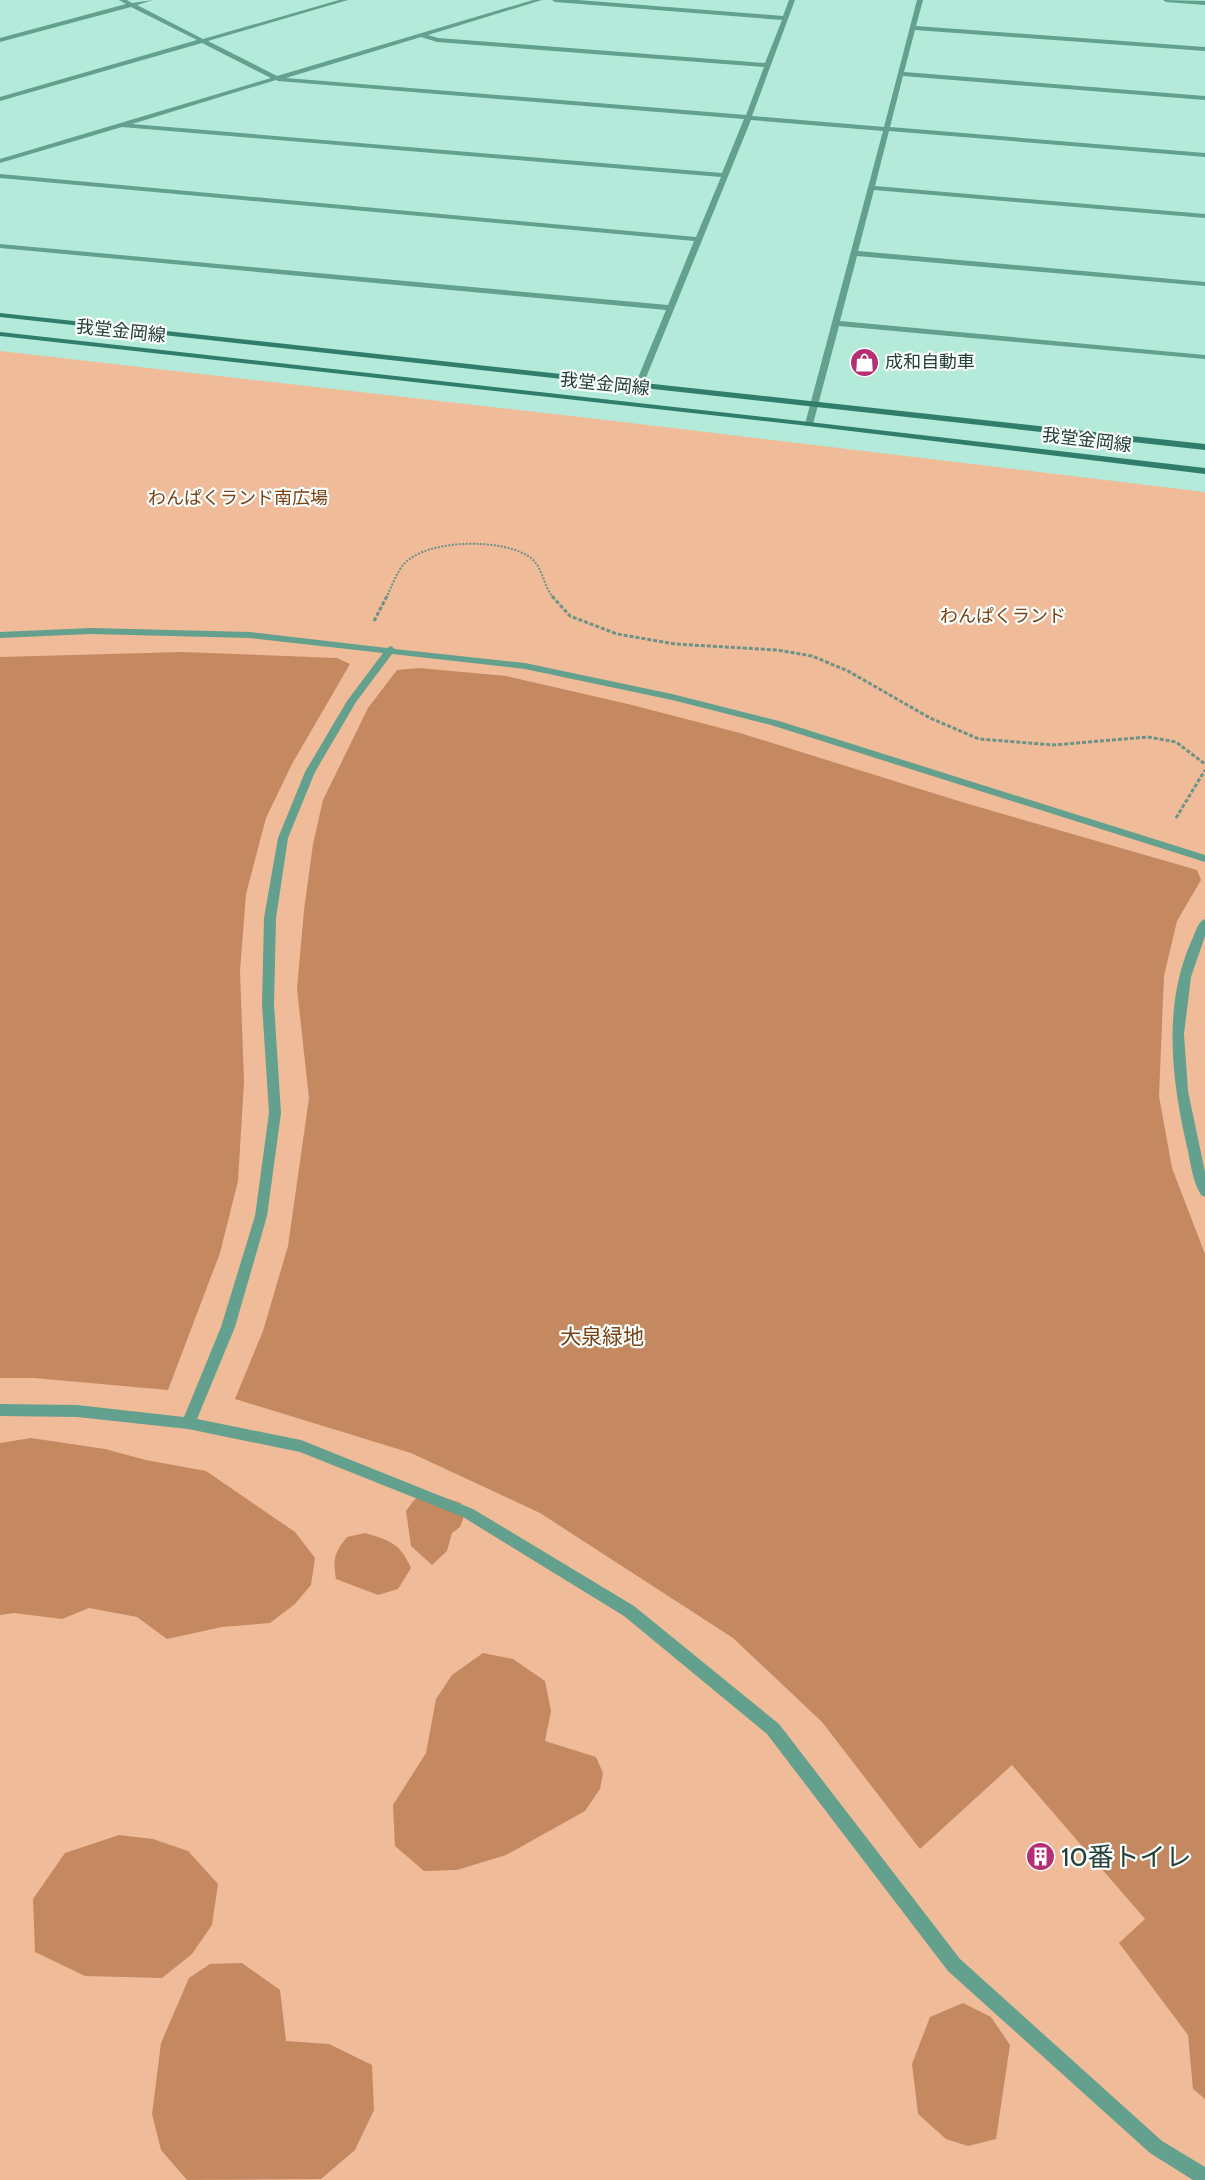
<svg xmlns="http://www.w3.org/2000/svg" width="1205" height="2180" font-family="Cabin,'Noto Sans JP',sans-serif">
	<rect width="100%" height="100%" fill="#b3ead9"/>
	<path fill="#f0bb99" d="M 0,351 L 606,420 L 1205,492 L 1205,2180 L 0,2180 Z"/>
	<g fill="#c58961">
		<path d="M 182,652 L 337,658 L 350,664 L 292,764 L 266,818 L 246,894 L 240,971 L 244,1082 L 238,1181 L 220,1253 L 168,1390 L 34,1378 L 0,1378 L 0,657 Z"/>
		<path d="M 419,668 L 506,676 L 628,704 L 740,733 L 965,803 L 1197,870 L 1201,880 L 1177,921 L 1164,976 L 1159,1096 L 1172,1168 L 1205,1254 L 1205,2099 L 1193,2089 L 1188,2035 L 1119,1943 L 1145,1919 L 1012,1765 L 920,1849 L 822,1722 L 733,1638 L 540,1513 L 411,1453 L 235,1399 L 263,1331 L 288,1246 L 309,1098 L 297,989 L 304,910 L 313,844 L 323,800 L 368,708 L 397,670 Z"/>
		<path d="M 31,1438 L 105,1449 L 146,1460 L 206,1471 L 295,1532 L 315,1558 L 311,1585 L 295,1604 L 270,1623 L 222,1627 L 167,1639 L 137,1617 L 89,1608 L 62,1619 L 14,1613 L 0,1615 L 0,1443 Z"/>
		<path d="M 427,1492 L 461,1503 L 464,1516 L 460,1527 L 452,1533 L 447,1551 L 432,1565 L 411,1546 L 406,1511 L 414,1500 Z"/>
		<path d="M 365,1533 C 391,1541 400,1543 411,1568 L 398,1589 L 378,1595 L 336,1579 C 333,1559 334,1553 347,1537 Z"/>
		<path d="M 483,1653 L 513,1659 L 545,1681 L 551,1711 L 545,1741 L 596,1757 L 603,1773 L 600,1789 L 585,1811 L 506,1855 L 457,1870 L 424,1871 L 395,1846 L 393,1805 L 426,1753 L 436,1699 L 452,1675 Z"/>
		<path d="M 119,1835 L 153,1839 L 188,1851 L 218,1884 L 212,1925 L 192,1954 L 162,1978 L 85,1976 L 35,1952 L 33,1899 L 65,1853 Z"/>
		<path d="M 242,1963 L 280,1990 L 286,2041 L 329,2044 L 372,2065 L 374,2110 L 355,2150 L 321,2179 L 187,2180 L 161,2150 L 152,2114 L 161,2043 L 189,1978 L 210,1964 Z"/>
		<path d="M 963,2003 L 991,2017 L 1010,2045 L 996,2139 L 968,2146 L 946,2139 L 918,2114 L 912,2064 L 930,2017 Z"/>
	</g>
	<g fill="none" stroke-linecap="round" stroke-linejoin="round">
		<path stroke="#6c9387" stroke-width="2" stroke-dasharray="2 1.5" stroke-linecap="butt" d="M 386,598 C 391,588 396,574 403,565 C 426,538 505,538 531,558 C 544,569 543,587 554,598"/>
		<g stroke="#6c9387" stroke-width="3" stroke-dasharray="4 2" stroke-linecap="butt">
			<path d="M 552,596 L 570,616 L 617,634 L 675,644 L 777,650 L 812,656 L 848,671 L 930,718 L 979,739 L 1054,745 L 1148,737 L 1176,742 L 1205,764"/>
			<path d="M 374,621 L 387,596"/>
			<path d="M 1176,818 L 1205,770"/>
		</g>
		<g fill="#63a08e" fill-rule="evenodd">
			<path d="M 119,0 L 127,0 L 132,3 L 153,0 L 137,5 L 203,39 L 339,0 L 348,0 L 208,41 L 277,76 L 533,0 L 542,0 L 428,35 L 438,38 L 765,63 L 782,20 L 555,2 L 552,0 L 578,0 L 783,16 L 789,0 L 795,0 L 752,116 L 884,127 L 917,0 L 923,0 L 916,26 L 1205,47 L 1205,51 L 915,30 L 904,72 L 1205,96 L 1205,100 L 903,76 L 890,127 L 1205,153 L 1205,157 L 889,131 L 875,186 L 1205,214 L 1205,218 L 874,190 L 858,251 L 1205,282 L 1205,286 L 857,256 L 840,321 L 1205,355 L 1205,359 L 839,326 L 813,424 L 806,426 L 805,424 L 883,131 L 751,120 L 643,385 L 639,387 L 635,385 L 666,310 L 0,248 L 0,244 L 668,305 L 694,241 L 0,178 L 0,174 L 696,237 L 721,177 L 122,127 L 0,163 L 0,159 L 271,78 L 202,43 L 0,101 L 0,97 L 197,40 L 131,7 L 0,42 L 0,38 L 126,4 ZM 421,37 L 437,42 L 764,67 L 746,115 L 286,78 ZM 276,80 L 278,81 L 744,119 L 722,173 L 132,124 Z"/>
			<path d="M 1163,0 L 1205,1 L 1205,5 L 1166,2 Z"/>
			<path d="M 91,628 L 250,632 L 387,648 L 391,646 L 395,649 L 525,663 L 672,694 L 779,721 L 1205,855 L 1205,862 L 771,725 L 672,700 L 525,669 L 392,654 L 356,702 L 315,772 L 288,838 L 276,918 L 274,1004 L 281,1113 L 267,1216 L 235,1327 L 197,1419 L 301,1440 L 473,1509 L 634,1606 L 779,1724 L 960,1959 L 1162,2141 L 1205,2167 L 1205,2180 L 1193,2180 L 1150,2153 L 948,1971 L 767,1734 L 624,1616 L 463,1517 L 300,1452 L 188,1429 L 77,1417 L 0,1416 L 0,1404 L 77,1405 L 184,1417 L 221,1327 L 255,1216 L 269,1113 L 262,1004 L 264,918 L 278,838 L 305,772 L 347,701 L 383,653 L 250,638 L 91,634 L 0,638 L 0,632 Z"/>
			<path d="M 1205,919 L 1205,936 L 1191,977 L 1184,1034 L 1188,1091 L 1205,1172 L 1205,1197 L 1201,1195 C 1193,1182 1191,1166 1188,1151 C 1172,1083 1162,1008 1191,942 C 1195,934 1197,922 1205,919 Z"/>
		</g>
		<g fill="#2f7d6a" fill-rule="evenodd">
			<path d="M 0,313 L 1205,444 L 1205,450 L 0,317 Z"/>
			<path d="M 0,332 L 809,422 L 1205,468 L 1205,474 L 809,426 L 0,336 Z"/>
		</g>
	</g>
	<defs>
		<symbol id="shop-disc" viewBox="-11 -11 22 22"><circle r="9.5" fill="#b52f73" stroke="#f9fffd"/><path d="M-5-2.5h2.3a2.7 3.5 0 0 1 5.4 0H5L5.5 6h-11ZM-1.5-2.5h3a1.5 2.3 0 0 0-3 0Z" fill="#fff"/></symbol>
		<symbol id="building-disc" viewBox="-11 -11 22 22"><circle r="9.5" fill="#b52f73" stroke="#f9fffd"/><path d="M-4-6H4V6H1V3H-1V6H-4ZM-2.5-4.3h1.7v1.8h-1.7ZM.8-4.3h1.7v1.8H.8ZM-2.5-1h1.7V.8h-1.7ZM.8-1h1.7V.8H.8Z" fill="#fff"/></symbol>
	</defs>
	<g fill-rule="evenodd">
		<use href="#shop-disc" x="848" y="346" width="33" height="33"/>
		<use href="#building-disc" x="1024" y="1840" width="33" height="33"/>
	</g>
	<g text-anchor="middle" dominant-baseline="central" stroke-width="4.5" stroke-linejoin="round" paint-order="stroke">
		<g font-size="18" fill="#273e37" stroke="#f9fffd">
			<text transform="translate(121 331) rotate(6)">我堂金岡線</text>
			<text transform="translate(605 384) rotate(6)">我堂金岡線</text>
			<text transform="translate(1087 440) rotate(7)">我堂金岡線</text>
		</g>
		<g font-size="18" fill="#273e37" stroke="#f9fffd" text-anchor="start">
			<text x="885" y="362">成和自動車</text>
		</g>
		<g font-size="18" fill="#7b4215" stroke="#f9fffd">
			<text x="238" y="498">わんぱくランド南広場</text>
			<text x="1003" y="616">わんぱくランド</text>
		</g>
		<g font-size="21" fill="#7b4215" stroke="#f9fffd">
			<text x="602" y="1336">大泉緑地</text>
		</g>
		<g font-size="26" fill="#273e37" stroke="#f9fffd" text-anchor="start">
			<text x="1061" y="1857">10番トイレ</text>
		</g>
	</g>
</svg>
